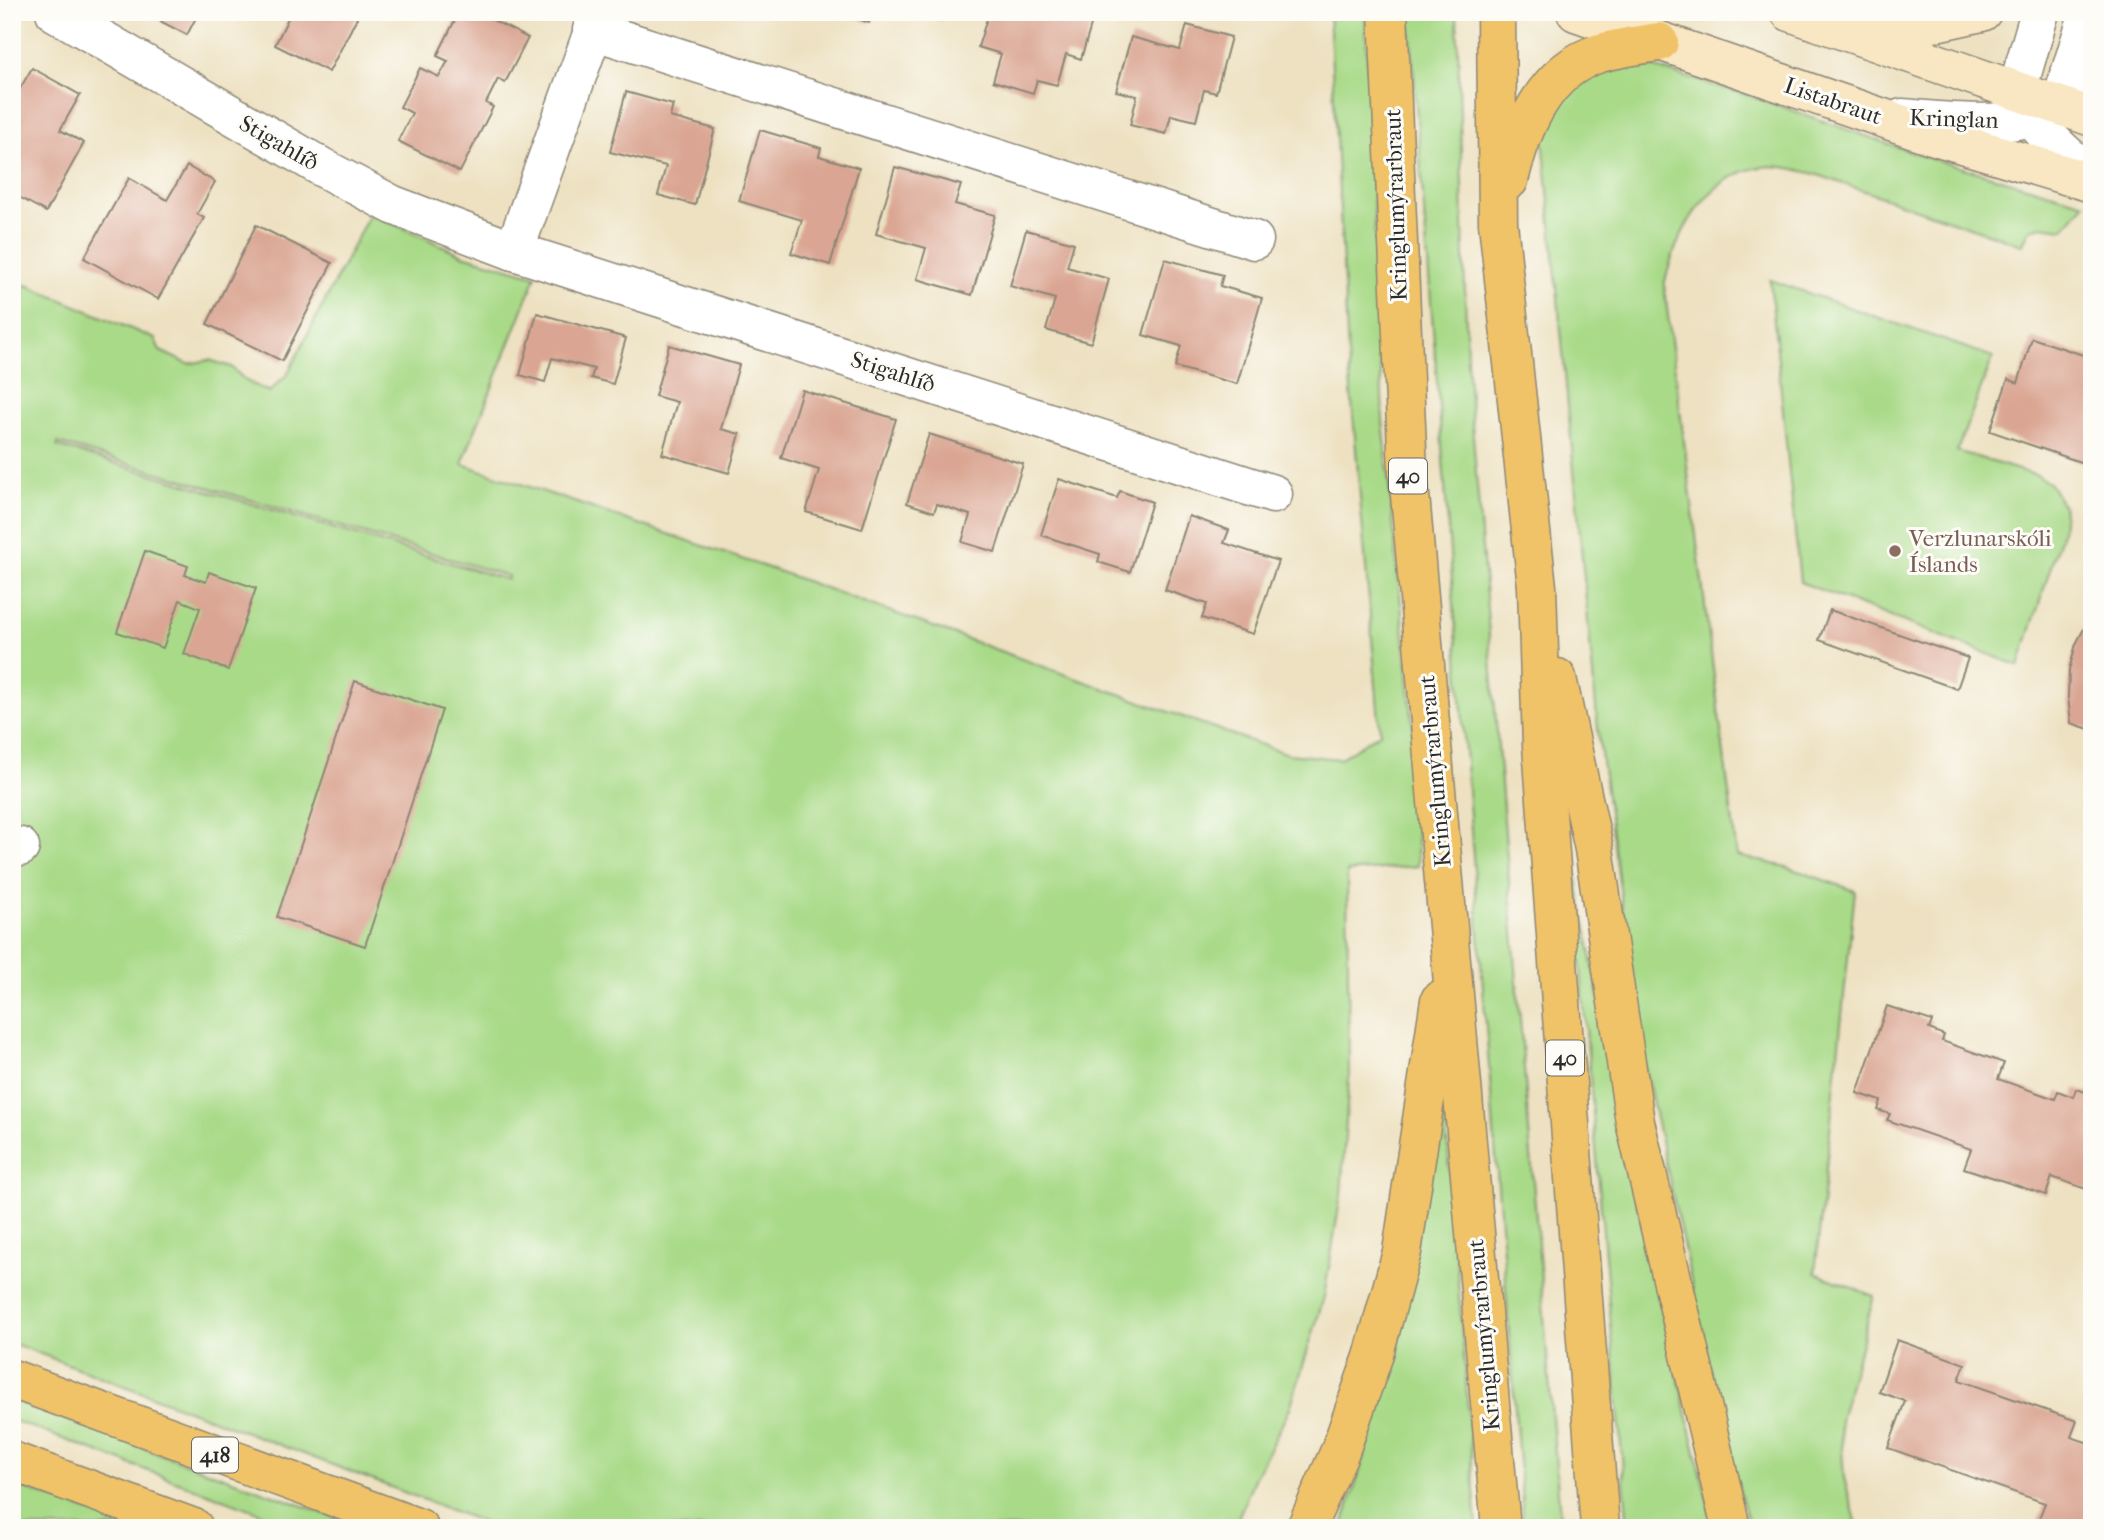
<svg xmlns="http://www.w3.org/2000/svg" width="2104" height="1540" font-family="'IM FELL French Canon',serif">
	<rect width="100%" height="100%" fill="#fdfcf7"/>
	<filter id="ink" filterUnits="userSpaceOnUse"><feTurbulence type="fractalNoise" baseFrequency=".0143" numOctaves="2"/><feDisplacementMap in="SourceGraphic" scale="14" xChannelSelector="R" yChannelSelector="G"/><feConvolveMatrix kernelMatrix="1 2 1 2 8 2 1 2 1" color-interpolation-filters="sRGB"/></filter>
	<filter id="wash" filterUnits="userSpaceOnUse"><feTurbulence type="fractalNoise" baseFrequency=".00686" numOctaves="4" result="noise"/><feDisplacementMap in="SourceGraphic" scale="28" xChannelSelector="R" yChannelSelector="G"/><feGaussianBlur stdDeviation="1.57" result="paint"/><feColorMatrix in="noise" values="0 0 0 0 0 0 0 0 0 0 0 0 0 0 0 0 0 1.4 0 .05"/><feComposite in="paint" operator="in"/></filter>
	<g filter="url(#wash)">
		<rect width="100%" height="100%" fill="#ede1c1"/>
		<g fill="#a9da88" stroke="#6a825a" stroke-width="2" fill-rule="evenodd">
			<path d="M 1329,12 L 1365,12 L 1383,420 L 1413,728 L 1418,866 L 1347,872 L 1349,1077 L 1341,1194 L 1324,1297 L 1290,1408 L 1254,1479 L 1234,1528 L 498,1528 L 12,1343 L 12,288 L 27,285 L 155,339 L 160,351 L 188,364 L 209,360 L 231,367 L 246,381 L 269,392 L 287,375 L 370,213 L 463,255 L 536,276 L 462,464 L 786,574 L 1236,736 L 1288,754 L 1339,759 L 1380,733 L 1348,355 ZM 58,443 L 508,576 L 508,580 L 57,446 Z"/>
			<path d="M 1409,12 L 1457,12 L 1467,361 L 1561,1528 L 1524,1528 Z"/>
			<path d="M 1649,66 L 1754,97 L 1932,159 L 2085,203 L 2063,229 L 2041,226 L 2030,229 L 2022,245 L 1815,174 C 1798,170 1779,164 1761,167 C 1704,176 1676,235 1664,285 L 1737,856 L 1787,867 L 1855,891 L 1815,1273 L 1874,1296 L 1840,1420 L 1844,1478 L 1858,1528 L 1750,1528 L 1726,1443 L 1645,1067 L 1599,740 L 1543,137 L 1553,105 L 1598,68 Z"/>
			<path d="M 1770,280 L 1993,357 L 1957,451 L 2038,476 L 2050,484 L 2064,507 L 2062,532 L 2019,666 L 1800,582 Z"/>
			<path d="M 1570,840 L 1635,1196 L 1714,1528 L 1628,1528 Z"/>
			<path d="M 1443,1085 L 1477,1528 L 1342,1528 L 1396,1356 Z"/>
			<path d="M 12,1400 L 364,1528 L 301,1528 L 12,1420 Z"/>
			<path d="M 12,1484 L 136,1528 L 12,1528 Z"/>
		</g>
		<g id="blocks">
			<g fill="#daa592">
				<path d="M 165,12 L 199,12 L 187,35 L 160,21 Z"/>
				<path d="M 291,12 L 360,12 L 329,72 L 275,45 Z"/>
				<path d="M 459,12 L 477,12 L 528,38 L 505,83 L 498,79 L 486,103 L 493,107 L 460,172 L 398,141 L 412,113 L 400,107 L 420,68 L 439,77 L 448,61 L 437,56 Z"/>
				<path d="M 839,12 L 873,12 L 869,23 Z"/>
				<path d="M 917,12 L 944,12 L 941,21 Z"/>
				<path d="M 989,12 L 1039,14 L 1095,12 L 1081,59 L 1066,54 L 1057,85 L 1037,80 L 1033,93 L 993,81 L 1001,54 L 978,47 Z"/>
				<path d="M 1187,25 L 1231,37 L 1216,93 L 1204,90 L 1196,121 L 1171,115 L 1166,134 L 1130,125 L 1137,96 L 1116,91 L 1131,37 L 1180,50 Z"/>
				<path d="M 32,68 L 80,95 L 60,130 L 84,143 L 46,212 L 12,193 L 12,102 Z"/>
				<path d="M 626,92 L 673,105 L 670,117 L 715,129 L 695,205 L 658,195 L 666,166 L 610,152 Z"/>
				<path d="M 760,130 L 821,148 L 819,156 L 859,168 L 830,265 L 791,253 L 802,220 L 739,201 Z"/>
				<path d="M 187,166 L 215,182 L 197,214 L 204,218 L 158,299 L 84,258 L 129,178 L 167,200 Z"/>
				<path d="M 895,167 L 961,185 L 955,204 L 995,215 L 972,295 L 917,279 L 926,248 L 876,234 Z"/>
				<path d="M 256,225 L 332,263 L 282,361 L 207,324 Z"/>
				<path d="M 1026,230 L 1074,243 L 1067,267 L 1109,279 L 1091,343 L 1046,330 L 1055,299 L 1010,286 Z"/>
				<path d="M 1165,259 L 1223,275 L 1220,286 L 1262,298 L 1237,384 L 1175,367 L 1181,346 L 1143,335 Z"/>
				<path d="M 537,313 L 626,338 L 613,384 L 591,378 L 594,369 L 552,358 L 545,382 L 520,375 Z"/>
				<path d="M 2032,338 L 2092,358 L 2092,466 L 1990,431 L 2008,379 L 2018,383 Z"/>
				<path d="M 669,345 L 739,365 L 721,429 L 740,434 L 729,473 L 662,454 L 677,402 L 655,396 Z"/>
				<path d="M 802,390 L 896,419 L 862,529 L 806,512 L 819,470 L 781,458 Z"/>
				<path d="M 929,434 L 1023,464 L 995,552 L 962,542 L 970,515 L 937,504 L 934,512 L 907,503 Z"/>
				<path d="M 1059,479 L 1117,498 L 1120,491 L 1152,502 L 1130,572 L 1098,562 L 1100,554 L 1041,535 Z"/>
				<path d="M 1189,516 L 1229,530 L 1224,543 L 1278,561 L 1253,634 L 1202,618 L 1207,604 L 1165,590 Z"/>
				<path d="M 145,551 L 188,566 L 185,575 L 206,582 L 209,572 L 256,588 L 228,670 L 184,654 L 200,608 L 180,600 L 163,648 L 117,632 Z"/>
				<path d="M 1830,610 L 1968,658 L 1957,689 L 1819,640 Z"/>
				<path d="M 2092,613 L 2092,730 L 2071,723 L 2068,697 L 2069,670 L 2076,644 Z"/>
				<path d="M 355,681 L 442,710 L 365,946 L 277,917 Z"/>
				<path d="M 1887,1006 L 1932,1021 L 1929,1029 L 1944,1035 L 1942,1041 L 2004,1063 L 1998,1079 L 2055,1099 L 2058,1091 L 2073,1097 L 2076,1089 L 2092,1094 L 2092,1191 L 2052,1177 L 2046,1195 L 1964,1168 L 1971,1149 L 1887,1120 L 1890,1114 L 1878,1110 L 1881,1101 L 1857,1093 Z"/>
				<path d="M 1897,1340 L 1965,1364 L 1959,1380 L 2077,1421 L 2071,1437 L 2092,1444 L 2092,1528 L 2056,1528 L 2038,1521 L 2045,1503 L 1888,1448 L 1905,1401 L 1879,1392 Z"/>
			</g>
		</g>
	</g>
	<g filter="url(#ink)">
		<use href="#blocks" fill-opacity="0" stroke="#8c8676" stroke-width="2"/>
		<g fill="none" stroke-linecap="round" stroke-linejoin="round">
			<defs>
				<g id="street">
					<path d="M 55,12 L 325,169 L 393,205 L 514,251 L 1273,494"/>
					<path d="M 2040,12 L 2017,91 C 2033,128 2062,151 2092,177"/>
					<path d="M 592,30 L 1254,240"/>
					<path d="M 1902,118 C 1953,122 2014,131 2060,106 L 2089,12"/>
					<path d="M 514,251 L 600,12"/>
					<path d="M 12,845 L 20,847"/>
				</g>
				<g id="secondary">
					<path d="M 1576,12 L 1932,135 L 2092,183"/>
					<path d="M 1790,12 L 2092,117"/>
					<path d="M 1863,24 L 1913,27 L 1982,12"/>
				</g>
				<g id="primary">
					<path d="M 1388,12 L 1408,472 L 1501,1528"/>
					<path d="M 1496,12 L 1498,223 L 1537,587 L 1542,746 L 1600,1528"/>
					<path d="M 1509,180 C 1521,129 1544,70 1600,53 C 1619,48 1640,45 1659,42"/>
					<path d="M 1557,678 L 1594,849 L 1635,1122 L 1731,1528"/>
					<path d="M 12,1379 L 419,1528"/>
					<path d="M 12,1461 L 194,1528"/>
					<path d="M 1306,1528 L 1340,1451 L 1373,1357 L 1402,1252 L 1440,1000"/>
				</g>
			</defs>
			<use href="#street" stroke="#8c8676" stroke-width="41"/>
			<use href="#secondary" stroke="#8c8676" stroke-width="41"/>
			<use href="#primary" stroke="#8c8676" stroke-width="41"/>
			<use href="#street" stroke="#fff" stroke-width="38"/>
			<use href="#secondary" stroke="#f9e7c3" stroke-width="38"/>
			<use href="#primary" stroke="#f1c369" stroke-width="38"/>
		</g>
	</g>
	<circle fill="#8d6e63" stroke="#fdfcf7" stroke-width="2.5" cx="1895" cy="551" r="7"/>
	<g text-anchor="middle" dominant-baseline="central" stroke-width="6" stroke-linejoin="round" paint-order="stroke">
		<g fill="#fdfcf7" stroke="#6a6a68" stroke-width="2">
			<rect x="1389" y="458.5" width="38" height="35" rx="5"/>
			<rect x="1546" y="1040.5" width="38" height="35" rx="5"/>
			<rect x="192" y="1437.5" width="46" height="35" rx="5"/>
		</g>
		<g font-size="21" font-weight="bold" fill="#2b2b2b">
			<text x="1408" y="476">40</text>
			<text x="1565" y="1058">40</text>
			<text x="215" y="1455">418</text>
		</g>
		<g font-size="23" fill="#2b2b2b" stroke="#fdfcf7">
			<text transform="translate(1833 101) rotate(19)">Listabraut</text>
			<text transform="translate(1954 119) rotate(2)">Kringlan</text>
			<text transform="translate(279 143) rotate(30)">Stigahlíð</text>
			<text transform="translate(1396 205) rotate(-92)">Kringlumýrarbraut</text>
			<text transform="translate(893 372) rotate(18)">Stigahlíð</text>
			<text transform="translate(1435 771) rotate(-95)">Kringlumýrarbraut</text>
			<text transform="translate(1484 1335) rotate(-95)">Kringlumýrarbraut</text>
		</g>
		<g font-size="23" fill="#785e54" stroke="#fdfcf7" text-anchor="start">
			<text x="1909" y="538">Verzlunarskóli<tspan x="1909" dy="26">Íslands</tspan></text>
		</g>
	</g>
	<rect width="2104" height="1540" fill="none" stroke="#fdfcf7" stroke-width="42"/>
</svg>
